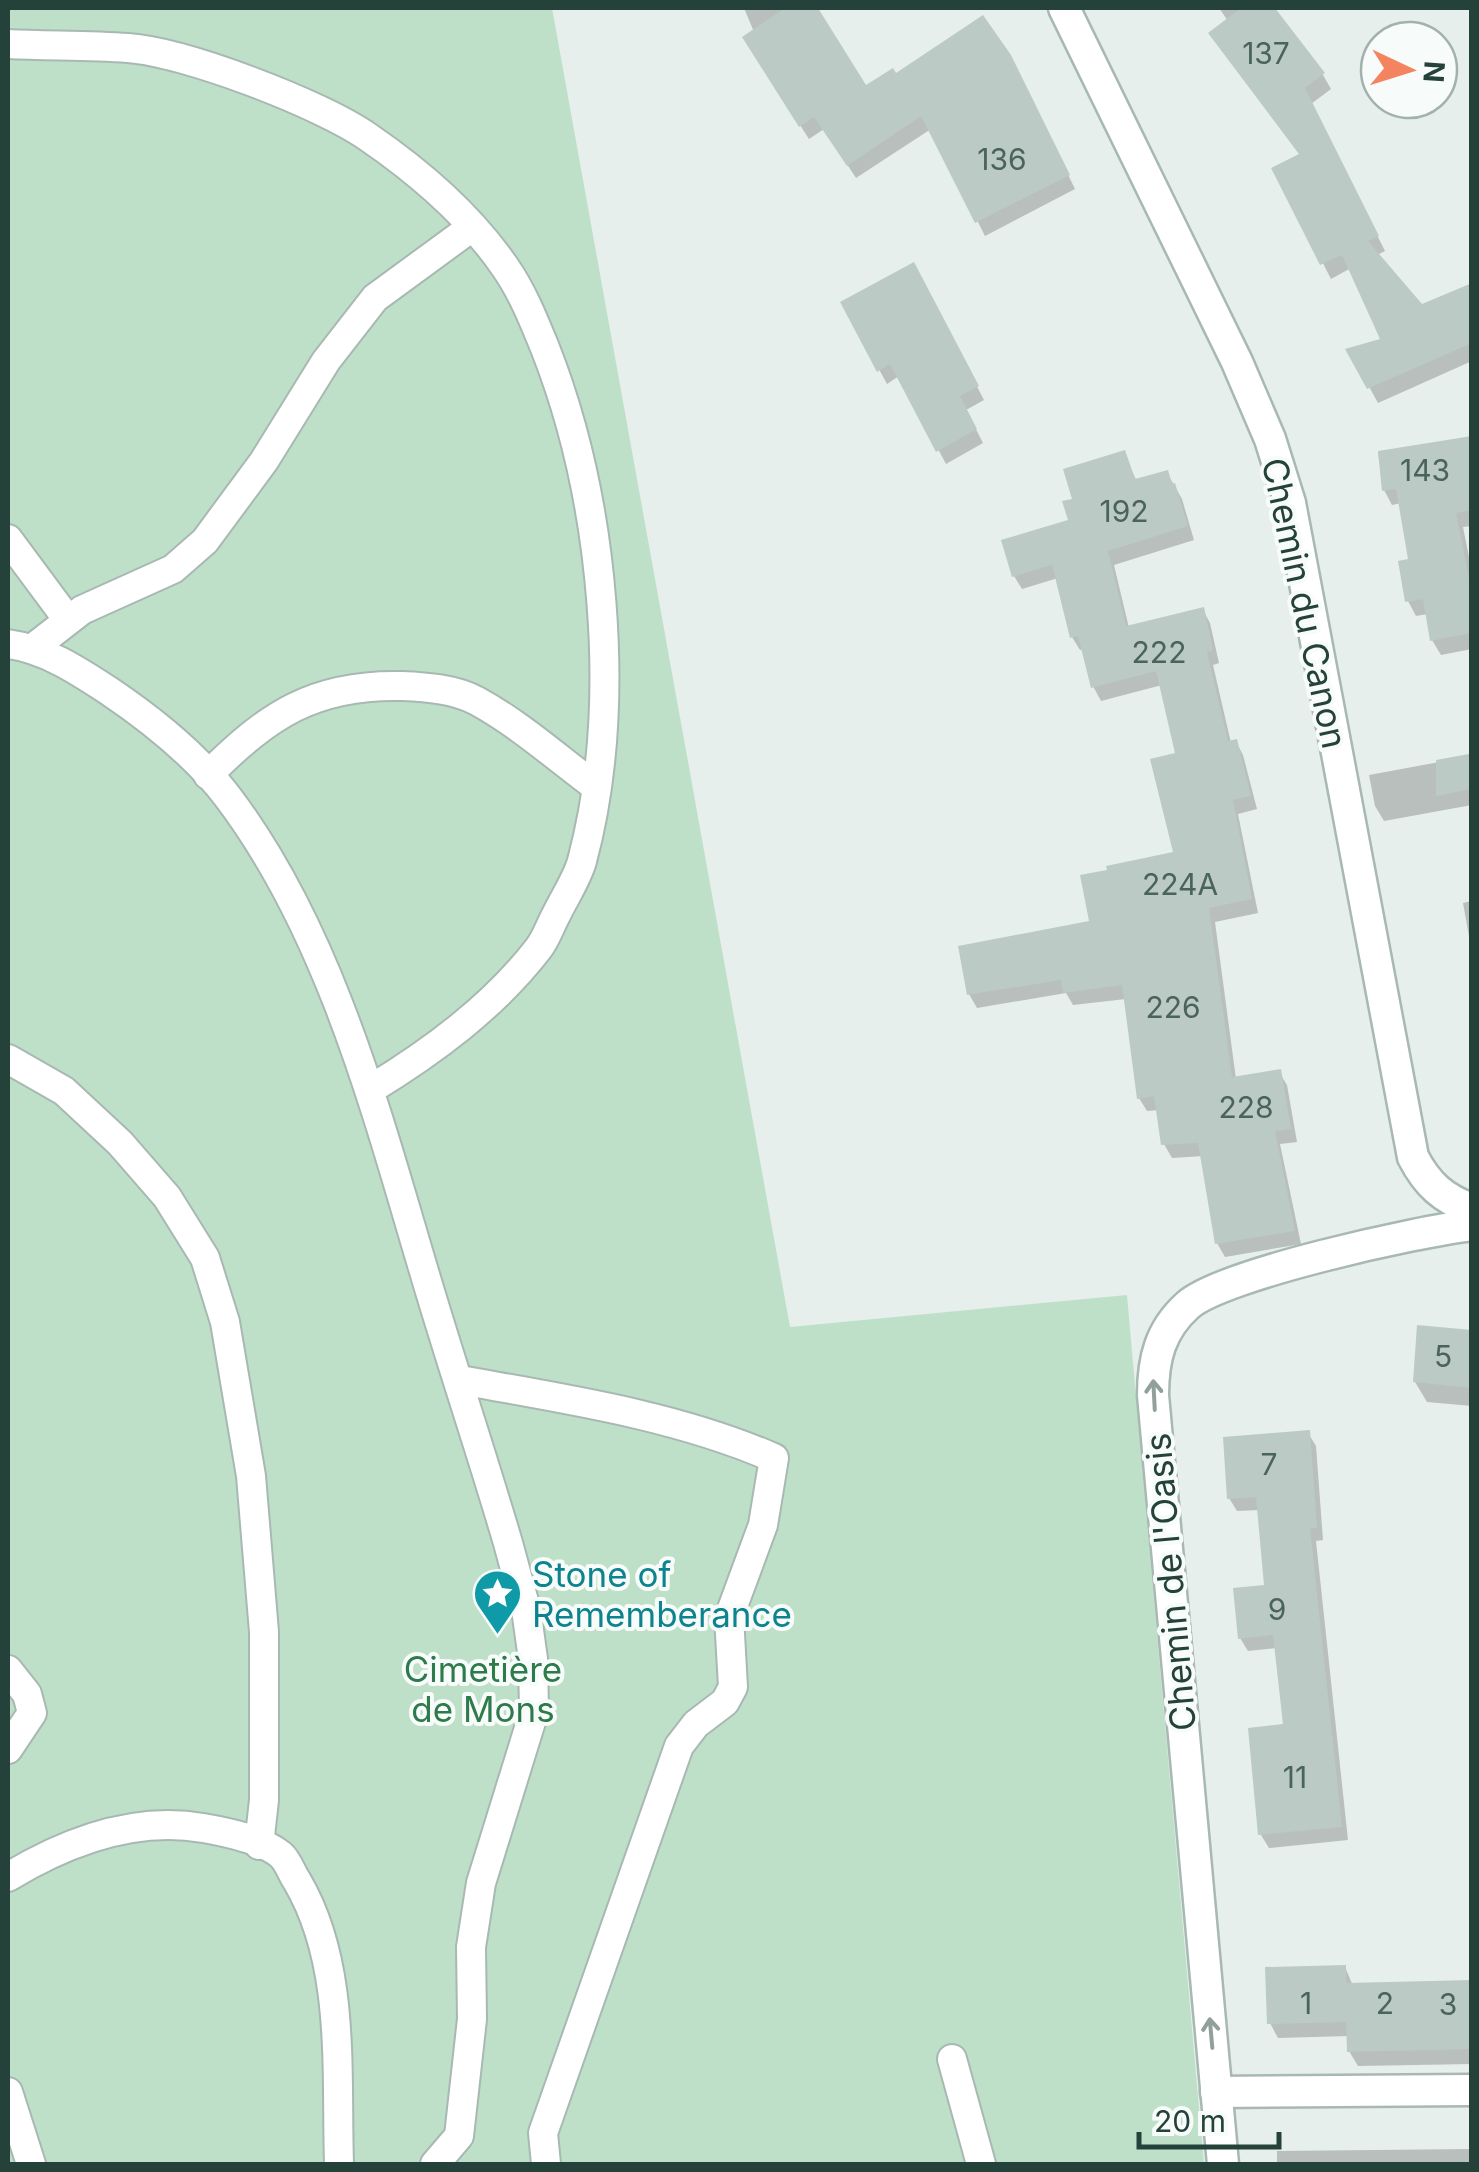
<svg xmlns="http://www.w3.org/2000/svg" width="1479" height="2172" font-family="Inter,sans-serif">
	<rect width="100%" height="100%" fill="#e6efeb"/>
	<path fill="#bfe0c8" d="M 8,8 L 552,8 L 790,1327 L 1127,1295 L 1204,2164 L 8,2164 Z"/>
	<g fill="#0003">
		<path d="M 744,8 L 815,8 L 866,89 L 896,77 L 1018,72 L 1075,189 L 985,236 L 931,129 L 856,178 L 824,129 L 809,139 L 753,52 L 754,32 Z"/>
		<path d="M 1219,8 L 1272,8 L 1323,75 L 1331,89 L 1311,104 L 1385,251 L 1377,255 L 1421,307 L 1472,297 L 1472,361 L 1378,403 L 1349,350 L 1383,340 L 1351,268 L 1331,279 L 1275,169 L 1301,156 L 1211,34 L 1228,21 Z"/>
		<path d="M 921,279 L 984,400 L 966,410 L 983,443 L 946,464 L 899,376 L 887,384 L 843,303 Z"/>
		<path d="M 1472,438 L 1472,526 L 1463,527 L 1472,572 L 1472,649 L 1441,655 L 1432,640 L 1428,614 L 1416,616 L 1408,601 L 1410,561 L 1401,503 L 1392,505 L 1384,490 L 1378,453 Z"/>
		<path d="M 1124,453 L 1137,482 L 1167,473 L 1182,499 L 1194,540 L 1114,565 L 1129,628 L 1203,610 L 1210,623 L 1219,663 L 1213,665 L 1231,743 L 1236,742 L 1243,755 L 1257,809 L 1238,814 L 1258,913 L 1215,922 L 1236,1079 L 1279,1072 L 1287,1085 L 1297,1142 L 1280,1144 L 1301,1244 L 1225,1257 L 1217,1243 L 1203,1156 L 1172,1158 L 1164,1144 L 1159,1110 L 1147,1111 L 1139,1098 L 1126,999 L 1073,1005 L 1066,993 L 977,1008 L 969,994 L 1092,923 L 1176,854 L 1178,755 L 1162,685 L 1101,701 L 1094,688 L 1084,649 L 1080,650 L 1072,637 L 1058,578 L 1022,589 L 1014,576 L 1071,522 L 1075,501 Z"/>
		<path d="M 1472,756 L 1472,805 L 1384,821 L 1375,806 L 1369,775 Z"/>
		<path d="M 1472,901 L 1472,953 L 1463,903 Z"/>
		<path d="M 1472,1333 L 1472,1406 L 1427,1402 L 1415,1382 Z"/>
		<path d="M 1308,1433 L 1316,1446 L 1323,1540 L 1316,1541 L 1348,1840 L 1269,1848 L 1261,1835 L 1286,1726 L 1277,1648 L 1248,1651 L 1240,1638 L 1267,1587 L 1260,1510 L 1237,1511 L 1229,1498 Z"/>
		<path d="M 1345,1967 L 1353,1986 L 1472,1982 L 1472,2064 L 1358,2066 L 1349,2051 L 1349,2036 L 1278,2038 L 1270,2023 Z"/>
		<path d="M 1472,2149 L 1472,2164 L 1277,2164 L 1277,2151 Z"/>
	</g>
	<g fill="#bbcac4">
		<path d="M 785,8 L 818,8 L 866,85 L 893,68 L 896,73 L 983,15 L 1011,55 L 1070,175 L 975,223 L 921,116 L 847,166 L 814,117 L 799,127 L 742,37 Z"/>
		<path d="M 1241,8 L 1275,8 L 1325,73 L 1305,88 L 1379,236 L 1368,241 L 1422,304 L 1472,283 L 1472,343 L 1367,389 L 1345,349 L 1380,339 L 1342,255 L 1320,265 L 1271,168 L 1299,154 L 1208,33 Z"/>
		<path d="M 914,262 L 979,386 L 960,396 L 977,429 L 936,452 L 890,364 L 877,372 L 840,302 Z"/>
		<path d="M 1472,436 L 1472,510 L 1456,513 L 1472,592 L 1472,633 L 1430,641 L 1423,599 L 1405,602 L 1398,561 L 1408,559 L 1396,489 L 1382,491 L 1378,451 Z"/>
		<path d="M 1125,450 L 1135,479 L 1168,470 L 1172,484 L 1175,483 L 1188,526 L 1108,551 L 1126,626 L 1204,607 L 1213,650 L 1207,652 L 1228,741 L 1237,739 L 1251,796 L 1233,800 L 1252,899 L 1209,908 L 1232,1077 L 1281,1069 L 1291,1129 L 1275,1131 L 1295,1231 L 1215,1244 L 1198,1143 L 1161,1145 L 1154,1096 L 1137,1099 L 1122,985 L 1063,993 L 1061,980 L 967,995 L 958,946 L 1089,921 L 1080,875 L 1107,870 L 1106,866 L 1173,852 L 1150,759 L 1175,753 L 1156,671 L 1091,688 L 1078,636 L 1070,638 L 1052,565 L 1012,577 L 1001,540 L 1068,520 L 1062,501 L 1072,499 L 1063,469 Z"/>
		<path d="M 1469,754 L 1472,789 L 1436,796 L 1436,760 Z"/>
		<path d="M 1417,1325 L 1472,1330 L 1472,1388 L 1413,1382 Z"/>
		<path d="M 1310,1430 L 1317,1528 L 1310,1528 L 1342,1827 L 1258,1835 L 1248,1728 L 1283,1724 L 1273,1635 L 1238,1639 L 1233,1588 L 1264,1585 L 1256,1497 L 1227,1499 L 1223,1437 Z"/>
		<path d="M 1346,1965 L 1346,1983 L 1472,1980 L 1472,2049 L 1347,2052 L 1346,2022 L 1267,2024 L 1265,1967 Z"/>
	</g>
	<g fill="none" stroke-linecap="round" stroke-linejoin="round">
		<defs>
			<g id="service">
				<path d="M 8,44 C 48,46 88,45 128,48 C 185,52 321,104 368,137 C 419,172 470,216 505,267 C 522,291 534,321 545,348 C 604,498 624,704 582,861 C 577,879 564,898 556,915 C 550,926 546,939 538,949 C 493,1007 433,1051 371,1089"/>
				<path d="M 8,539 L 68,620"/>
				<path d="M 8,644 C 45,649 77,670 109,691 C 152,720 195,754 227,796 C 329,930 376,1110 423,1268 C 450,1360 481,1451 508,1543 L 526,1609 L 533,1659 L 534,1712 L 481,1883 L 471,1947 L 472,2019 L 459,2136 L 435,2164"/>
				<path d="M 33,648 L 82,610 L 173,569 L 205,541 L 264,461 L 326,361 L 375,298 L 472,227"/>
				<path d="M 208,775 C 268,715 314,684 402,686 C 426,687 455,689 477,701 C 519,724 556,757 595,786"/>
				<path d="M 8,1059 L 64,1091 L 120,1143 L 167,1197 L 205,1258 L 225,1322 L 251,1476 L 264,1632 L 264,1800 L 259,1845"/>
				<path d="M 460,1380 C 565,1399 675,1415 774,1458 L 763,1525 L 729,1617 L 733,1687 L 725,1702 L 696,1724 L 679,1746 L 543,2133 L 546,2164"/>
				<path d="M 8,1670 L 27,1694 L 32,1713 L 8,1749"/>
				<path d="M 8,1877 C 66,1842 134,1816 203,1828 C 226,1832 262,1839 281,1855 C 288,1861 292,1874 297,1881 C 346,1964 336,2071 339,2164"/>
				<path d="M 952,2059 L 981,2164"/>
				<path d="M 8,2092 L 31,2164"/>
			</g>
			<g id="minor">
				<path d="M 1064,8 L 1237,362 L 1270,439 L 1290,503 L 1413,1157 C 1427,1184 1443,1199 1472,1209"/>
				<path d="M 1216,2092 L 1472,2090"/>
				<path d="M 1223,2164 L 1153,1395 C 1153,1359 1160,1330 1188,1305 C 1223,1274 1420,1231 1472,1225"/>
			</g>
		</defs>
		<use href="#service" stroke="#a8b8b2" stroke-width="32"/>
		<use href="#minor" stroke="#a8b8b2" stroke-width="35"/>
		<use href="#service" stroke="#fff" stroke-width="28"/>
		<use href="#minor" stroke="#fff" stroke-width="30"/>
	</g>
	<defs><path id="oneway-shaft" d="M-6 0H5M1.5-3L5.5 0L1.5 3" fill="none" stroke-width="1.6" stroke-linecap="round" stroke-linejoin="round" transform="scale(2.5)"/></defs>
	<g stroke="#92a09c">
		<use href="#oneway-shaft" transform="translate(1154 1395) rotate(-93)"/>
		<use href="#oneway-shaft" transform="translate(1211 2033) rotate(-95)"/>
	</g>
	<defs>
		<symbol id="sight-pin" viewBox="-11 -11 22 30"><path d="M0 17L-7.5 6A9.5 9.5 0 1 1 7.5 6Z" fill="#0f9aa8" stroke="#f7fbf9"/><path d="M0-6L1.8-2.2L6-1.7L2.9 1.2L3.7 5.4L0 3.3L-3.7 5.4L-2.9 1.2L-6-1.7L-1.8-2.2Z" fill="#fff"/></symbol>
	</defs>
	<g fill-rule="evenodd">
		<use href="#sight-pin" x="470" y="1566" width="55" height="75"/>
	</g>
	<g text-anchor="middle" dominant-baseline="central" stroke-width="8" stroke-linejoin="round" paint-order="stroke">
		<g font-size="30" fill="#4a645c">
			<text x="1266" y="53">137</text>
			<text x="1002" y="159">136</text>
			<text x="1425" y="470">143</text>
			<text x="1124" y="511">192</text>
			<text x="1159" y="652">222</text>
			<text x="1180" y="884">224A</text>
			<text x="1173" y="1007">226</text>
			<text x="1246" y="1107">228</text>
			<text x="1443" y="1356">5</text>
			<text x="1269" y="1464">7</text>
			<text x="1277" y="1609">9</text>
			<text x="1295" y="1777">11</text>
			<text x="1306" y="2003">1</text>
			<text x="1385" y="2003">2</text>
			<text x="1448" y="2004">3</text>
		</g>
		<g font-size="35" fill="#24423a" stroke="#f7fbf9">
			<text transform="translate(1305 603) rotate(78)">Chemin du Canon</text>
			<text transform="translate(1170 1582) rotate(-95)">Chemin de l'Oasis</text>
		</g>
		<g font-size="35" fill="#0d838f" stroke="#f7fbf9" text-anchor="start">
			<text x="532" y="1574">Stone of<tspan x="532" dy="40">Rememberance</tspan></text>
		</g>
		<g font-size="35" fill="#2d7a4b" stroke="#f7fbf9">
			<text x="483" y="1669">Cimetière<tspan x="483" dy="40">de Mons</tspan></text>
		</g>
	</g>
	<rect width="1479" height="2172" fill="none" stroke="#24423a" stroke-width="20"/>
	<g transform="translate(1409 70) rotate(94)"><circle r="48" fill="#f7fbf9" stroke="#a3b1ad" stroke-width="2.5"/>
	<path d="M0-8L18 38L0 25L-18 38Z" fill="#f4845f"/>
	<text y="-15" font-size="28" font-weight="bold" text-anchor="middle" fill="#24423a">N</text>
	</g>
	<path d="M1139 2132v15h140v-15" fill="none" stroke="#24423a" stroke-width="5"/>
	<text x="1154" y="2132" font-size="30" fill="#24423a" stroke="#f7fbf9" stroke-width="8" paint-order="stroke">20 m</text>
</svg>
